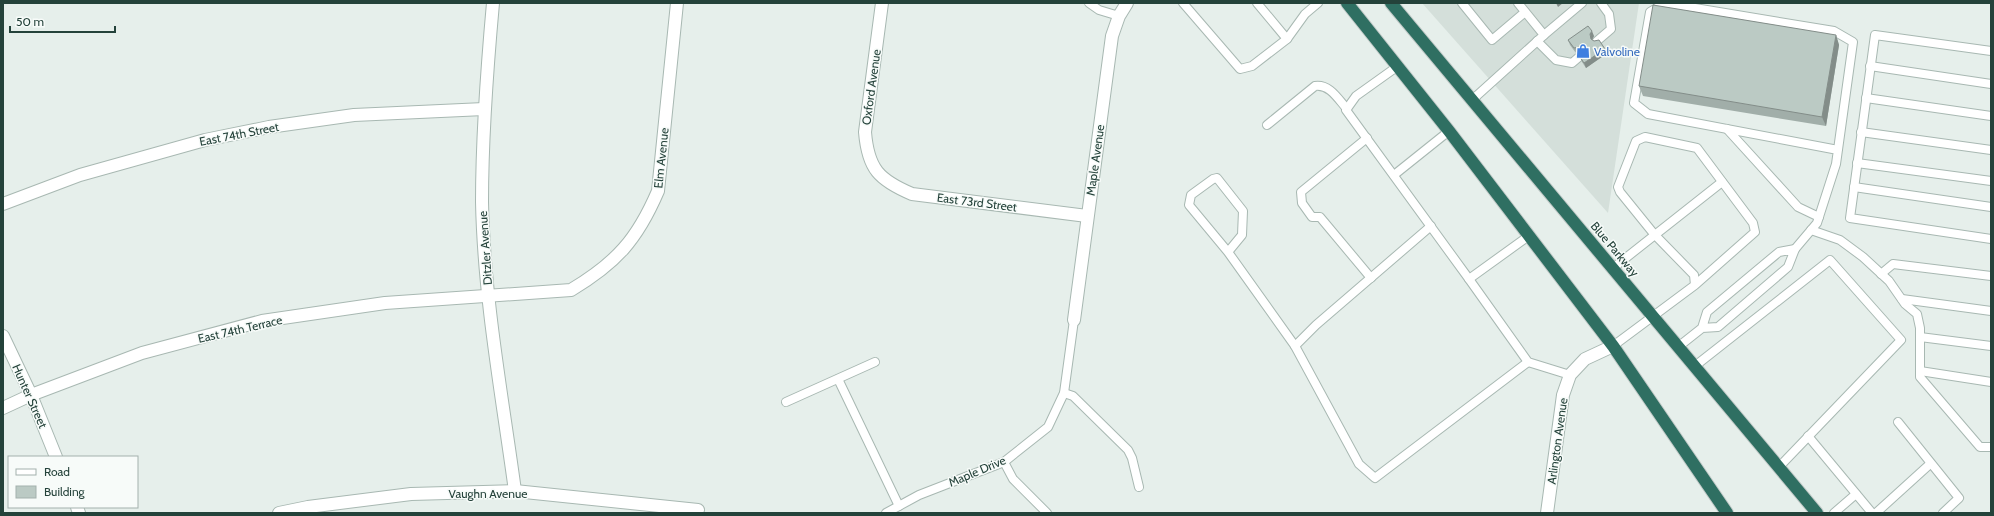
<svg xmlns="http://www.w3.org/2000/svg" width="1994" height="516" font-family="Cabin,sans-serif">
	<rect width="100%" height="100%" fill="#e6efeb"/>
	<path fill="#d4dfda" d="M 1422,3 L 1639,3 L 1608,213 Z"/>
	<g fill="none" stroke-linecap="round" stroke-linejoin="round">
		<defs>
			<g id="lane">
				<path d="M 1089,3 L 1099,10 L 1119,16"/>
				<path d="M 1183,3 L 1240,69 L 1252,66 L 1287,39"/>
				<path d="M 1257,3 L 1287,39 L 1305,14 L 1318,3"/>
				<path d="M 1462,3 L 1492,40 L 1525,12"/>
				<path d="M 1544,35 L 1582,3"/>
				<path d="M 1537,41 L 1556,60 L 1572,63 L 1579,57"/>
				<path d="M 1597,41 L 1611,29 L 1609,14 L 1601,3"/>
				<path d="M 1991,51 L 1875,35 L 1850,218 L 1991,239"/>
				<path d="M 1398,66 L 1356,96 L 1346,110 L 1469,279 L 1530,235"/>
				<path d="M 1870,66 L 1991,84"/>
				<path d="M 1866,98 L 1991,116"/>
				<path d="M 1472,100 L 1544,35 L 1518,3"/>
				<path d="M 1267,125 L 1315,86 C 1330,84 1338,99 1347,109"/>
				<path d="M 1727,129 L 1798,207 L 1819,217"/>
				<path d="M 1861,132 L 1991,150"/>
				<path d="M 1367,138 L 1301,192 L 1302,203 L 1312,217 L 1320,217 L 1371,278"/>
				<path d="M 1857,163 L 1991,181"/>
				<path d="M 1394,175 L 1449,131"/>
				<path d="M 1854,187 L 1991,207"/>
				<path d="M 1431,226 L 1316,325 L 1295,346 L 1359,464 L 1375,478 L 1528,362"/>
				<path d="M 1811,230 L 1840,240 L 1863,257 L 1889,281 L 1905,304 L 1917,314 L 1920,328 L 1920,377 L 1980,447 L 1991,447"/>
				<path d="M 1795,249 L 1817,223 L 1836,164 L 1853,42 L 1834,31 L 1665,3 L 1650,12 L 1634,103 L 1648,114 L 1838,150"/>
				<path d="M 1228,252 L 1189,205 L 1191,195 L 1213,179 L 1217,178 L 1243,211 L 1242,235 L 1228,252 L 1295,346"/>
				<path d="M 1613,268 L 1722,182"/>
				<path d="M 1881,274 L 1893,264 L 1991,276"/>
				<path d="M 1469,279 L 1528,362 L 1570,375"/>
				<path d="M 1902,299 L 1991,311"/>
				<path d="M 1920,337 L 1991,346"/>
				<path d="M 1613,346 L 1695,285 L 1694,275 L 1654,234 L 1620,192 L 1618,187 L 1636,141 L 1645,137 L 1697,148 L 1753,223 L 1755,232 L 1695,285"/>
				<path d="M 1678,347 L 1702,328 L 1707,312 L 1779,252 L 1795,249 L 1788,267 L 1718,327 L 1702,328"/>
				<path d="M 1695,366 L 1830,260 L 1901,340 L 1779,467"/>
				<path d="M 1920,371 L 1991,382"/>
				<path d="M 838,379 L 899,506"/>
				<path d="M 1064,393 L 1073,396 L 1128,450 L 1132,458 L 1139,487"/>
				<path d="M 786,402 L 875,362"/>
				<path d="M 1898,422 L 1959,498 L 1943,513"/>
				<path d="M 1808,436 L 1872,513"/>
				<path d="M 1004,462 L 1013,479 L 1047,513"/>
				<path d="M 886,513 L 919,495 L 1004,462 L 1048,427 L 1064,393 L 1074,320"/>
				<path d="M 1834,513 L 1856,494"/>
				<path d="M 1876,513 L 1930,464"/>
			</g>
			<g id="street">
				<path d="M 493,3 C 487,69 482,136 482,202 C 484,299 502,395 515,491"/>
				<path d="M 882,3 L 865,132 C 868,169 879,180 912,194 L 1087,216"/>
				<path d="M 3,204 L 80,175 L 205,140 L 269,127 L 354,115 L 484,109"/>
				<path d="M 1074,320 L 1112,36 L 1119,16 L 1127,3"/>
				<path d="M 3,336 L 31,395 L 56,457"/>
				<path d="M 3,408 L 31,395 L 142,353 L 262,321 L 385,303 L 571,290 C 616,263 637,240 658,191 L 677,3"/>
				<path d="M 77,507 L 79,513"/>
				<path d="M 279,513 L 308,507 L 411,494 L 515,491 L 698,510"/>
				<path d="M 1547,513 L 1563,395 L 1570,375 L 1585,359 L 1613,346"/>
			</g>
			<g id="highway">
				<path d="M 1347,3 L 1449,131 L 1613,346 L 1727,513"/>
				<path d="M 1391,3 L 1817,513"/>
			</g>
		</defs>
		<use href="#lane" stroke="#a8b8b2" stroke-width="10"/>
		<use href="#street" stroke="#a8b8b2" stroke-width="14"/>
		<use href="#highway" stroke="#c2cac8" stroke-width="14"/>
		<use href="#lane" stroke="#fff" stroke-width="8"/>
		<use href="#street" stroke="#fff" stroke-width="12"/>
		<use href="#highway" stroke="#2f6f62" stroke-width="12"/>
	</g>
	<g fill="#a1aea9">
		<path d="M 1836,35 L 1839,45 L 1826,126 L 1643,96 L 1639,86 Z"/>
		<path d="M 1594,36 L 1592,40 L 1606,54 L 1586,68 L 1582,62 L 1580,57 L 1582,53 L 1580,52 L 1576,53 L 1570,45 L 1568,40 Z"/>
	</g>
	<g fill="#838d89">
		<path d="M 1556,3 L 1563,3 L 1558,7 Z"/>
		<path d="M 1592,31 L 1594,36 L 1592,40 L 1591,39 L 1590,34 Z"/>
		<path d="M 1836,35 L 1839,45 L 1826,126 L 1822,117 Z"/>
		<path d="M 1605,49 L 1606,54 L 1586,68 L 1584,63 Z"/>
	</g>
	<g fill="#bbcac4" stroke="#838d89">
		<path d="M 1653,5 L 1836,35 L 1822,117 L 1639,86 Z"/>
		<path d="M 1588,26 L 1592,31 L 1590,34 L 1591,39 L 1594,41 L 1599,40 L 1605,49 L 1584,63 L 1580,57 L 1582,53 L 1582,49 L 1579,47 L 1574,48 L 1568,40 Z"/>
	</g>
	<defs>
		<symbol id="shop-bare" viewBox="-9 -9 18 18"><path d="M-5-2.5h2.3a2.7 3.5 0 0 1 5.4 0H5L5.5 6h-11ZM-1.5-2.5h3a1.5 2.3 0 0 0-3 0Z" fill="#3f7fe0" stroke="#f7fbf9" stroke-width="2.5" paint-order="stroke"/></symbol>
	</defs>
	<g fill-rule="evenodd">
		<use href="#shop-bare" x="1573" y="41" width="20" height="20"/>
	</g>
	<g text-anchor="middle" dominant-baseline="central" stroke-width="3" stroke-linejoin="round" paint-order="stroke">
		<g font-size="12" fill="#366cbe" stroke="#f7fbf9" text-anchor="start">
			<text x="1594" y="51">Valvoline</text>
		</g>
		<g font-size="12" fill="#24423a" stroke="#f7fbf9">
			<text transform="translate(871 87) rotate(-82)">Oxford Avenue</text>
			<text transform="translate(239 134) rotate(-11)">East 74th Street</text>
			<text transform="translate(661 158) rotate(-84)">Elm Avenue</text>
			<text transform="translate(1095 160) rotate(-82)">Maple Avenue</text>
			<text transform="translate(977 202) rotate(7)">East 73rd Street</text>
			<text transform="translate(485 248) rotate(-94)">Ditzler Avenue</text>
			<text transform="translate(1615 249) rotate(50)">Blue Parkway</text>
			<text transform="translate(240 329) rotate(-13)">East 74th Terrace</text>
			<text transform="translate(30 396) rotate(66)">Hunter Street</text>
			<text transform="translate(1557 441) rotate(-82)">Arlington Avenue</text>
			<text transform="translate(977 471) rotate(-23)">Maple Drive</text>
			<text x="488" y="493">Vaughn Avenue</text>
		</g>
	</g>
	<rect width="1994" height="516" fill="none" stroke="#24423a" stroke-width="8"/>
	<rect x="8" y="456" width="130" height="52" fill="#f7fbf9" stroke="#a3b1ad"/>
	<rect x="16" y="469" width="20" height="6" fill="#ffffff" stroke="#a3b1ad"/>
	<text x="44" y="476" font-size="12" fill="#24423a">Road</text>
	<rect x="16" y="486" width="20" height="12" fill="#bbcac4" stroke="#a3b1ad"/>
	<text x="44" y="496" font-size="12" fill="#24423a">Building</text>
	<path d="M10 26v6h105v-6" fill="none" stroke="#24423a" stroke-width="2"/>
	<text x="16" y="26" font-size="12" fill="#24423a" stroke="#f7fbf9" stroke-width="3" paint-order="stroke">50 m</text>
</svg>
